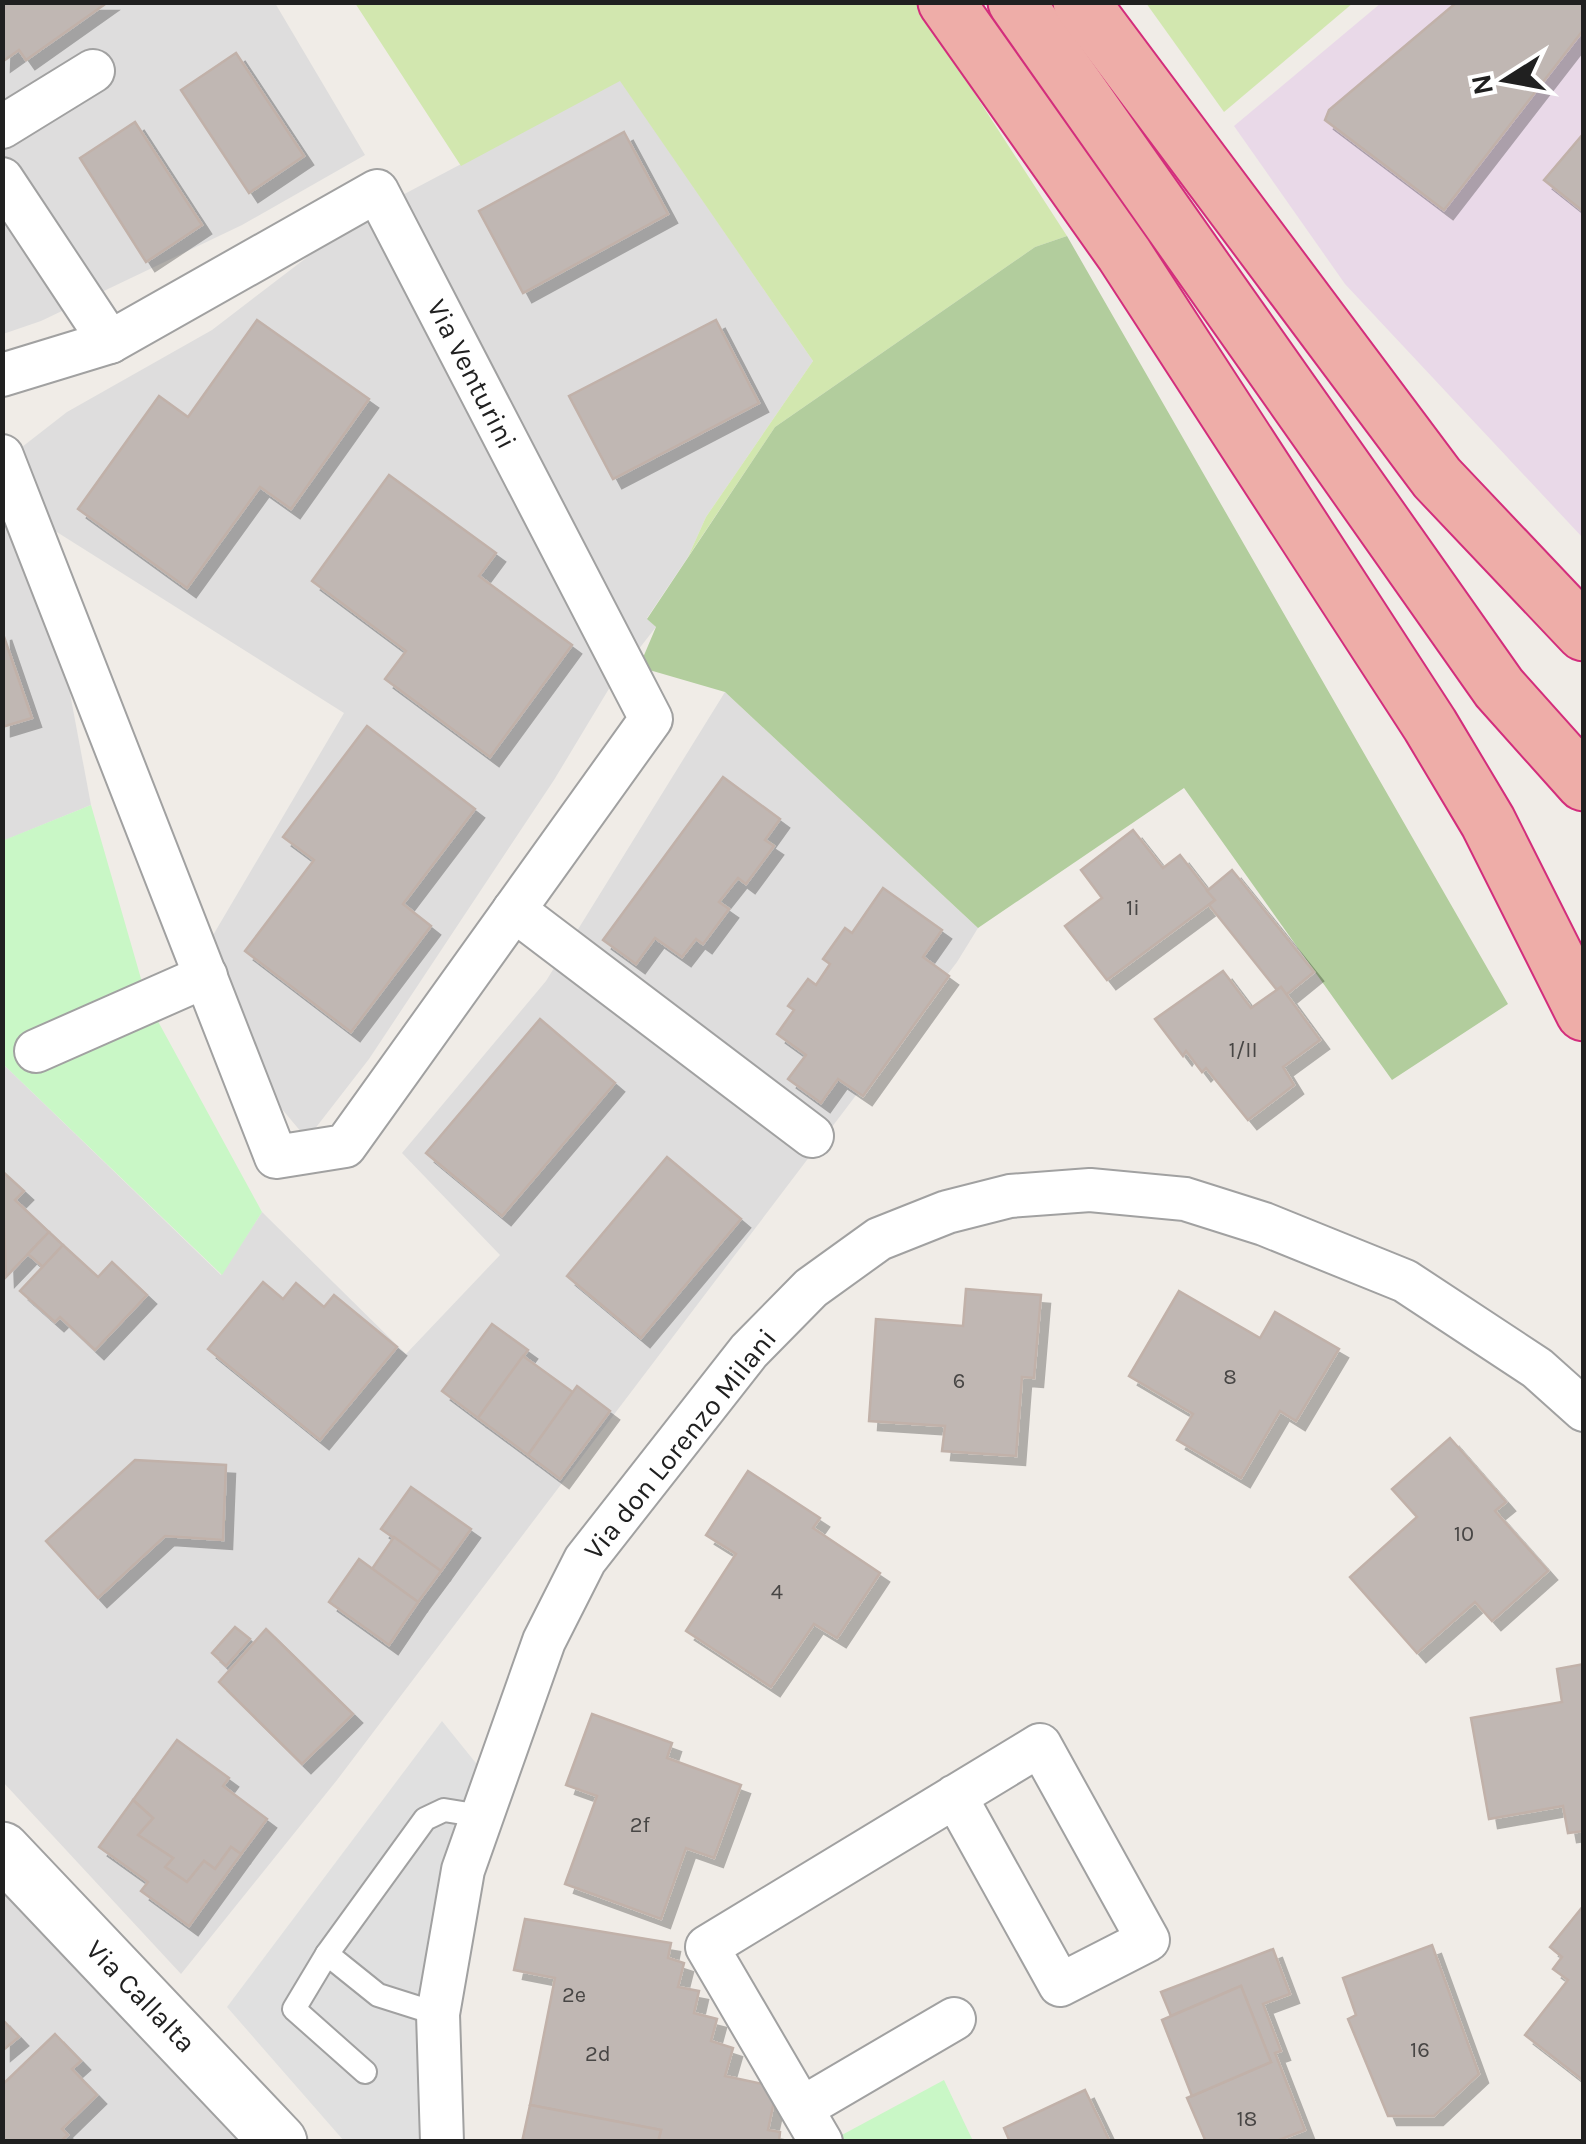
<svg xmlns="http://www.w3.org/2000/svg" width="1586" height="2144" font-family="Karla,sans-serif">
	<defs>
		<filter id="shadow"><feDropShadow dx="9" dy="9" stdDeviation="0" flood-color="#0004"/></filter>
	</defs>
	<rect width="100%" height="100%" fill="#f0ece7"/>
	<g fill="#dedddd">
		<path d="M 2,3 L 275,3 L 365,155 L 242,225 L 41,321 L 3,334 Z"/>
		<path d="M 620,80 L 813,361 L 706,517 L 688,557 L 647,618 L 656,627 L 613,682 L 554,780 L 369,1059 L 307,1139 L 266,1090 L 209,942 L 344,713 L 52,529 L 22,447 L 67,412 L 212,330 L 357,219 Z"/>
		<path d="M 2,506 L 69,688 L 91,805 L 3,841 Z"/>
		<path d="M 725,692 L 978,928 L 957,962 L 337,1780 L 181,1974 L 3,1782 L 3,1064 L 221,1275 L 262,1212 L 406,1354 L 500,1255 L 402,1153 L 546,981 Z"/>
		<path d="M 2,1877 L 266,2141 L 3,2141 Z"/>
	</g>
	<path fill="#e9d9e8" d="M 1381,3 L 1583,3 L 1583,538 L 1345,284 L 1234,126 Z"/>
	<g fill="#d2e7af">
		<path d="M 355,3 L 916,3 L 1067,236 L 1035,247 L 775,427 L 688,557 L 706,517 L 813,361 L 620,81 L 461,166 Z"/>
		<path d="M 1146,3 L 1353,3 L 1224,112 Z"/>
	</g>
	<path fill="#b2cd9d" d="M 1067,236 L 1508,1004 L 1392,1080 L 1184,788 L 978,928 L 725,692 L 639,667 L 656,627 L 647,619 L 775,427 L 1035,247 Z"/>
	<g fill="#c9f7c6">
		<path d="M 91,805 L 148,1003 L 262,1212 L 222,1275 L 3,1064 L 2,841 Z"/>
		<path d="M 944,2080 L 973,2141 L 842,2142 L 840,2136 Z"/>
	</g>
	<path fill="#e0e0e0" d="M 442,1721 L 492,1783 L 463,1870 L 442,2141 L 344,2141 L 227,2007 Z"/>
	<g fill="#c0b7b3" stroke="#c1b1a9" stroke-width="2.5" filter="url(#shadow)">
		<path d="M 4,2 L 108,2 L 26,60 L 19,50 L 2,62 Z"/>
		<path d="M 1457,2 L 1584,2 L 1584,29 L 1444,210 L 1325,120 L 1329,110 Z"/>
		<path d="M 236,53 L 304,156 L 249,193 L 181,90 Z"/>
		<path d="M 135,122 L 202,225 L 146,262 L 80,158 Z"/>
		<path d="M 624,132 L 668,214 L 523,293 L 479,211 Z"/>
		<path d="M 1584,133 L 1584,212 L 1544,180 Z"/>
		<path d="M 257,320 L 369,399 L 291,509 L 260,487 L 187,588 L 78,509 L 159,396 L 188,417 Z"/>
		<path d="M 716,320 L 759,403 L 613,479 L 569,396 Z"/>
		<path d="M 389,475 L 496,553 L 479,576 L 572,645 L 490,757 L 385,679 L 406,651 L 312,581 Z"/>
		<path d="M 2,631 L 32,718 L 2,727 Z"/>
		<path d="M 367,726 L 475,809 L 403,904 L 431,926 L 351,1032 L 245,951 L 314,860 L 283,837 Z"/>
		<path d="M 723,777 L 780,819 L 765,840 L 774,846 L 746,884 L 738,878 L 719,902 L 729,909 L 703,944 L 696,939 L 682,957 L 655,938 L 636,964 L 603,940 Z"/>
		<path d="M 1133,830 L 1163,868 L 1180,855 L 1215,900 L 1107,980 L 1065,926 L 1102,898 L 1081,870 Z"/>
		<path d="M 1232,870 L 1314,972 L 1286,995 L 1281,987 L 1277,990 L 1209,905 L 1215,900 L 1207,891 Z"/>
		<path d="M 883,888 L 942,930 L 923,957 L 949,976 L 863,1096 L 838,1079 L 821,1103 L 788,1079 L 806,1055 L 777,1034 L 794,1010 L 788,1006 L 808,979 L 816,985 L 830,964 L 823,959 L 845,928 L 852,933 Z"/>
		<path d="M 1223,971 L 1251,1008 L 1281,987 L 1320,1040 L 1283,1067 L 1294,1085 L 1248,1120 L 1206,1068 L 1202,1072 L 1186,1051 L 1183,1056 L 1155,1019 Z"/>
		<path d="M 540,1019 L 615,1083 L 502,1216 L 426,1153 Z"/>
		<path d="M 667,1157 L 741,1219 L 641,1338 L 567,1276 Z"/>
		<path d="M 2,1171 L 24,1191 L 15,1200 L 49,1232 L 6,1277 Z"/>
		<path d="M 49,1232 L 63,1245 L 43,1267 L 28,1254 Z"/>
		<path d="M 63,1245 L 98,1277 L 112,1262 L 147,1295 L 95,1350 L 60,1317 L 55,1322 L 20,1291 Z"/>
		<path d="M 263,1282 L 283,1299 L 296,1283 L 324,1307 L 334,1295 L 397,1347 L 320,1440 L 208,1349 Z"/>
		<path d="M 966,1289 L 1041,1295 L 1034,1378 L 1022,1377 L 1016,1456 L 942,1451 L 945,1426 L 869,1421 L 876,1319 L 963,1326 Z"/>
		<path d="M 1179,1291 L 1260,1338 L 1275,1312 L 1339,1349 L 1296,1421 L 1280,1411 L 1241,1478 L 1177,1440 L 1193,1414 L 1129,1376 Z"/>
		<path d="M 492,1324 L 528,1350 L 478,1418 L 442,1391 Z"/>
		<path d="M 523,1356 L 574,1393 L 528,1455 L 478,1418 Z"/>
		<path d="M 577,1386 L 610,1411 L 560,1479 L 528,1455 Z"/>
		<path d="M 1450,1438 L 1506,1502 L 1495,1511 L 1548,1571 L 1492,1621 L 1475,1602 L 1417,1653 L 1350,1577 L 1417,1517 L 1392,1489 Z"/>
		<path d="M 135,1460 L 226,1465 L 223,1540 L 165,1536 L 98,1598 L 46,1541 Z"/>
		<path d="M 748,1471 L 820,1518 L 813,1528 L 880,1573 L 837,1638 L 814,1624 L 771,1687 L 686,1631 L 736,1554 L 706,1535 Z"/>
		<path d="M 411,1487 L 471,1529 L 441,1571 L 381,1529 Z"/>
		<path d="M 394,1537 L 441,1571 L 418,1602 L 372,1569 Z"/>
		<path d="M 359,1559 L 418,1602 L 389,1645 L 329,1602 Z"/>
		<path d="M 235,1627 L 250,1639 L 226,1666 L 212,1653 Z"/>
		<path d="M 266,1629 L 353,1714 L 302,1764 L 219,1682 Z"/>
		<path d="M 1584,1664 L 1584,1831 L 1568,1833 L 1563,1806 L 1489,1819 L 1471,1718 L 1562,1702 L 1557,1669 Z"/>
		<path d="M 592,1714 L 672,1743 L 667,1758 L 741,1785 L 714,1858 L 686,1848 L 661,1919 L 565,1884 L 597,1796 L 566,1785 Z"/>
		<path d="M 177,1740 L 229,1778 L 223,1786 L 267,1819 L 241,1854 L 231,1847 L 215,1869 L 204,1861 L 187,1882 L 165,1867 L 173,1858 L 138,1835 L 153,1818 L 133,1800 Z"/>
		<path d="M 133,1800 L 153,1818 L 138,1835 L 173,1858 L 165,1867 L 187,1882 L 204,1861 L 215,1869 L 231,1847 L 241,1854 L 189,1926 L 141,1891 L 148,1882 L 99,1847 Z"/>
		<path d="M 1584,1905 L 1584,2081 L 1525,2035 L 1568,1980 L 1553,1969 L 1562,1957 L 1550,1947 Z"/>
		<path d="M 525,1919 L 671,1943 L 668,1958 L 684,1963 L 678,1987 L 699,1991 L 694,2013 L 717,2019 L 711,2041 L 733,2048 L 725,2076 L 777,2087 L 768,2130 L 780,2132 L 779,2142 L 658,2142 L 661,2130 L 530,2105 L 555,1978 L 514,1970 Z"/>
		<path d="M 1432,1945 L 1479,2074 L 1434,2116 L 1388,2116 L 1348,2019 L 1356,2015 L 1343,1978 Z"/>
		<path d="M 1273,1949 L 1290,1994 L 1263,2004 L 1281,2051 L 1275,2053 L 1305,2130 L 1274,2142 L 1206,2142 L 1187,2098 L 1271,2062 L 1241,1986 L 1171,2016 L 1161,1992 Z"/>
		<path d="M 1241,1986 L 1271,2062 L 1192,2096 L 1162,2020 Z"/>
		<path d="M 2,2019 L 19,2037 L 2,2051 Z"/>
		<path d="M 55,2034 L 81,2061 L 72,2069 L 97,2095 L 62,2129 L 68,2135 L 60,2142 L 2,2142 L 2,2085 Z"/>
		<path d="M 1085,2090 L 1110,2142 L 1010,2142 L 1004,2128 Z"/>
		<path d="M 530,2105 L 661,2130 L 658,2142 L 522,2142 Z"/>
	</g>
	<g fill="none" stroke-linecap="round" stroke-linejoin="round">
		<defs>
			<g id="service">
				<path d="M 327,1954 L 378,1995 L 438,2014"/>
				<path d="M 365,2072 L 294,2009 L 327,1954 L 425,1819 L 444,1810 L 481,1816"/>
			</g>
			<g id="minor">
				<path d="M 2,127 L 93,71"/>
				<path d="M 2,179 L 110,342"/>
				<path d="M 2,375 L 110,342 L 377,191 L 651,719 L 345,1146 L 276,1157 L 2,456"/>
				<path d="M 514,910 L 812,1136"/>
				<path d="M 36,1051 L 206,976"/>
				<path d="M 802,2108 L 954,2019"/>
				<path d="M 442,2142 L 438,2014 L 463,1870 L 544,1641 L 585,1560 L 749,1351 L 811,1288 L 879,1239 L 947,1212 L 1010,1196 L 1090,1190 L 1185,1199 L 1264,1224 L 1405,1281 L 1537,1368 L 1584,1410"/>
				<path d="M 821,2142 L 707,1947 L 1040,1745 L 1148,1940 L 1060,1985 L 955,1796"/>
			</g>
			<path id="tertiary" d="M 2,1850 L 279,2142"/>
			<g id="trunk">
				<path d="M 946,2 L 1124,254 L 1430,725 L 1488,822 L 1584,1013"/>
				<path d="M 1016,2 L 1499,688 L 1584,783"/>
				<path d="M 1081,2 L 1437,478 L 1584,633"/>
			</g>
		</defs>
		<use href="#service" stroke="#a1a1a1" stroke-width="26"/>
		<use href="#minor" stroke="#a1a1a1" stroke-width="46"/>
		<use href="#tertiary" stroke="#a1a1a1" stroke-width="59"/>
		<use href="#trunk" stroke="#d32e7c" stroke-width="59"/>
		<use href="#service" stroke="#fff" stroke-width="22"/>
		<use href="#minor" stroke="#fff" stroke-width="42"/>
		<use href="#tertiary" stroke="#fff" stroke-width="55"/>
		<use href="#trunk" stroke="#eeada8" stroke-width="55"/>
	</g>
	<g text-anchor="middle" dominant-baseline="central" stroke-width="10" stroke-linejoin="round" paint-order="stroke">
		<g font-size="22" fill="#484645">
			<text x="1133" y="908">1i</text>
			<text x="1243" y="1050">1/II</text>
			<text x="1230" y="1377">8</text>
			<text x="959" y="1381">6</text>
			<text x="1464" y="1534">10</text>
			<text x="777" y="1592">4</text>
			<text x="640" y="1825">2f</text>
			<text x="574" y="1995">2e</text>
			<text x="1420" y="2050">16</text>
			<text x="598" y="2054">2d</text>
			<text x="1247" y="2119">18</text>
		</g>
		<g font-size="28" fill="#202020" stroke="#fff">
			<text transform="translate(472 374) rotate(63)">Via Venturini</text>
			<text transform="translate(680 1444) rotate(-51)">Via don Lorenzo Milani</text>
			<text transform="translate(141 1996) rotate(46)">Via Callalta</text>
		</g>
	</g>
	<rect width="1586" height="2144" fill="none" stroke="#202020" stroke-width="10"/>
	<g transform="translate(1506 80) rotate(259)" stroke="#ffffff" stroke-width="8" paint-order="stroke">
	<path d="M0-8L18 38L0 25L-18 38Z" fill="#202020"/>
	<text y="-15" font-size="28" font-weight="bold" text-anchor="middle" fill="#202020">N</text>
	</g>
</svg>
